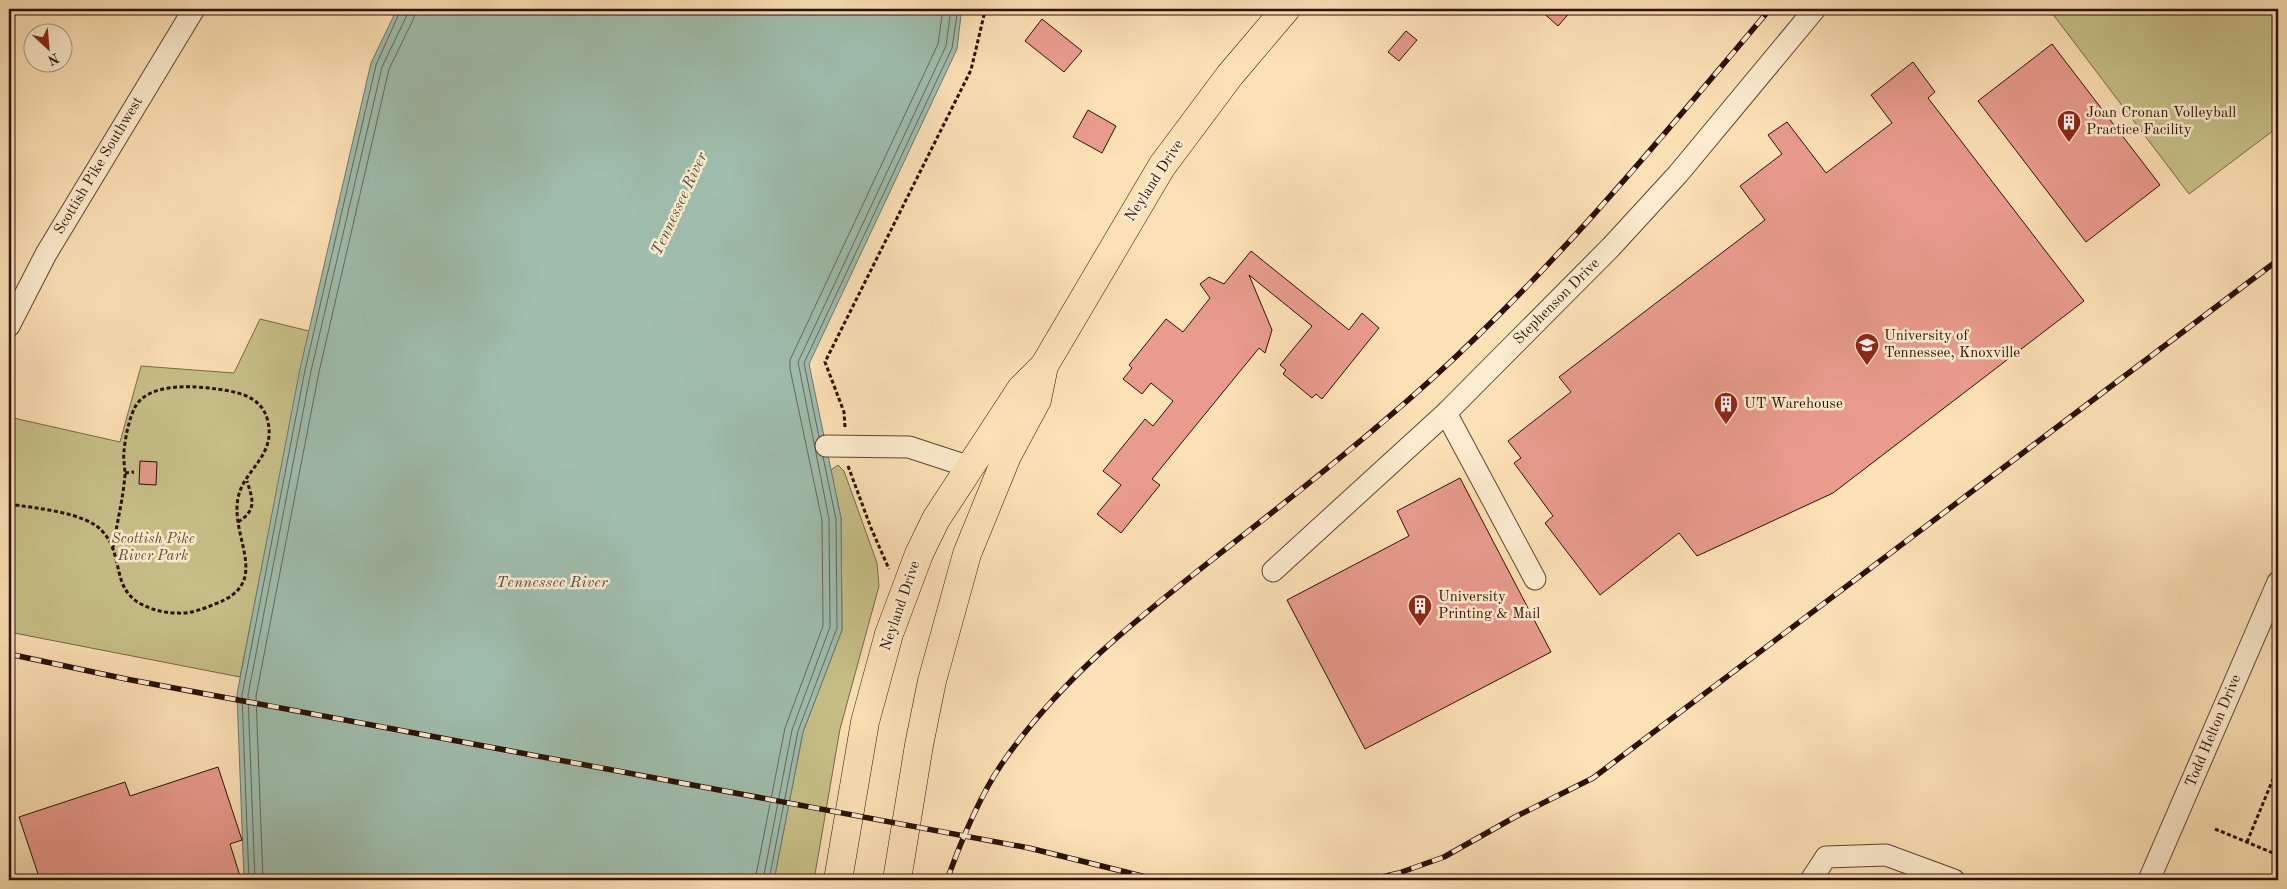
<svg xmlns="http://www.w3.org/2000/svg" width="2287" height="889" font-family="'Old Standard TT',serif">
	<rect width="100%" height="100%" fill="#fce1b5"/>
	<filter id="stains"><feTurbulence type="fractalNoise" baseFrequency=".004" numOctaves="4"/><feColorMatrix values="0 0 0 0 .2 0 0 0 0 .09 0 0 0 0 .02 0 0 0 .5 -.17"/></filter>
	<radialGradient id="worn" r=".72"><stop offset=".6" stop-color="#630" stop-opacity="0"/><stop offset="1" stop-color="#630" stop-opacity=".3"/></radialGradient>
	<g fill="#c7c088" stroke="#786847">
		<path d="M 2049,9 L 2278,9 L 2278,127 L 2189,194 Z"/>
		<path d="M 260,319 L 309,331 L 240,677 L 9,632 L 9,417 L 120,442 L 141,366 L 234,373 Z"/>
		<path d="M 838,465 L 844,471 L 877,563 L 879,586 L 840,729 L 814,880 L 774,880 L 803,732 L 842,630 L 841,518 L 831,470 Z"/>
	</g>
	<path fill="#9fbeae" stroke="#70786b" d="M 397,9 L 964,9 L 961,15 L 957,49 L 809,364 L 841,518 L 842,630 L 803,732 L 774,880 L 244,880 L 237,694 L 300,369 L 371,63 Z"/>
	<g fill="none" stroke-linecap="round" stroke-linejoin="round">
		<g stroke="#64675a" stroke-width="1">
			<path d="M 819,437 L 804,363 L 952,48 L 958,9"/>
			<path d="M 249,880 L 242,695 L 305,370 L 376,65 L 401,9"/>
			<path d="M 255,880 L 248,695 L 311,371 L 382,67 L 407,15 L 408,9"/>
			<path d="M 263,880 L 256,696 L 319,372 L 389,69 L 414,18 L 415,9"/>
			<path d="M 755,880 L 785,728 L 823,626 L 822,520 L 790,369 L 790,360 L 938,44 L 943,9"/>
			<path d="M 763,880 L 792,730 L 830,627 L 829,519 L 798,362 L 946,46 L 951,9"/>
			<path d="M 769,880 L 798,731 L 837,628 L 836,519 L 823,457"/>
		</g>
	</g>
	<g fill="#e99b8e" stroke="#2a1006">
		<path d="M 1539,9 L 1573,9 L 1558,26 Z"/>
		<path d="M 1042,19 L 1082,51 L 1064,72 L 1025,41 Z"/>
		<path d="M 1406,31 L 1417,40 L 1399,61 L 1388,52 Z"/>
		<path d="M 2052,44 L 2160,185 L 2086,242 L 1978,101 Z"/>
		<path d="M 1913,62 L 1935,92 L 1928,98 L 2084,301 L 1833,493 L 1697,556 L 1679,533 L 1600,595 L 1545,523 L 1553,516 L 1514,463 L 1521,458 L 1508,441 L 1571,392 L 1559,377 L 1765,220 L 1740,186 L 1782,154 L 1768,135 L 1787,122 L 1826,173 L 1892,123 L 1871,95 Z"/>
		<path d="M 1088,110 L 1116,126 L 1102,153 L 1073,137 Z"/>
		<path d="M 1251,251 L 1349,330 L 1362,313 L 1379,328 L 1322,399 L 1316,394 L 1312,398 L 1283,374 L 1286,370 L 1280,365 L 1312,326 L 1249,275 L 1272,330 L 1265,353 L 1259,348 L 1152,479 L 1160,485 L 1121,533 L 1097,514 L 1121,485 L 1103,471 L 1145,419 L 1153,426 L 1173,401 L 1151,383 L 1142,394 L 1123,379 L 1132,368 L 1129,365 L 1166,319 L 1183,332 L 1210,298 L 1200,284 L 1209,277 L 1224,284 Z"/>
		<path d="M 140,461 L 157,462 L 156,485 L 139,484 Z"/>
		<path d="M 1460,478 L 1551,652 L 1365,749 L 1287,600 L 1409,536 L 1397,511 Z"/>
		<path d="M 218,767 L 242,840 L 230,844 L 240,876 L 227,880 L 40,880 L 19,817 L 125,782 L 130,796 Z"/>
	</g>
	<g fill="none" stroke-linecap="round" stroke-linejoin="round">
		<defs>
			<g id="minor">
				<path d="M 9,326 L 46,254 L 194,9"/>
				<path d="M 1446,413 L 1535,579"/>
				<path d="M 826,446 L 909,447 L 970,467"/>
				<path d="M 1273,571 L 1446,413 L 1611,247 L 1678,174 L 1815,9"/>
				<path d="M 1811,880 L 1826,857 L 1886,855 L 1954,880"/>
				<path d="M 2149,880 L 2278,582"/>
			</g>
			<g id="major">
				<path d="M 838,880 L 865,722 L 889,634 L 919,554 L 936,519 L 1021,389 L 1044,366 L 1162,166 L 1230,75 L 1286,9"/>
				<path d="M 897,880 L 919,745 L 932,681 L 967,554 L 1007,456 L 1037,400 L 1044,366"/>
			</g>
		</defs>
		<use href="#minor" stroke="#5e4432" stroke-width="23"/>
		<use href="#major" stroke="#2a1006" stroke-width="29"/>
		<g stroke="#2a1006" stroke-width="3" stroke-dasharray="4 2.5" stroke-linecap="butt">
			<path d="M 845,427 L 844,412 L 825,362 L 971,70 L 984,15 L 989,9"/>
			<path d="M 848,466 L 871,528 L 889,569"/>
			<path d="M 125,473 L 134,472"/>
			<path d="M 9,504 C 33,508 87,512 103,532 C 124,555 111,588 141,604 C 153,610 164,613 178,613 C 190,614 203,609 215,604 C 273,583 230,539 238,498 C 244,468 278,456 267,418 C 260,396 238,392 217,389 C 194,386 149,382 135,407 C 129,419 125,438 124,452 C 123,459 125,467 125,475 C 123,499 117,523 113,547"/>
			<path d="M 238,522 C 257,510 253,500 247,481"/>
			<path d="M 2215,829 L 2278,855"/>
			<path d="M 2247,842 L 2278,767"/>
			<path d="M 1866,880 L 1892,879"/>
		</g>
		<use href="#minor" stroke="#fdeccf" stroke-width="21"/>
		<use href="#major" stroke="#fce1b5" stroke-width="28"/>
		<defs>
			<g id="rail">
				<path d="M 9,654 L 126,679 L 1029,848 L 1158,880"/>
				<path d="M 947,880 C 960,844 980,796 1001,765 C 1060,678 1142,615 1223,551 C 1295,495 1367,438 1434,377 C 1557,265 1663,136 1770,9"/>
				<path d="M 1369,880 L 1399,873 L 1444,857 L 1515,817 L 1593,778 L 2278,260"/>
			</g>
		</defs>
		<use href="#rail" stroke="#2a1006" stroke-width="5.5"/>
		<use href="#rail" stroke="#fdeccf" stroke-width="4" stroke-dasharray="11" stroke-linecap="butt"/>
	</g>
	<defs>
		<symbol id="building-pin" viewBox="-11 -11 22 30"><path d="M0 17L-7.5 6A9.5 9.5 0 1 1 7.5 6Z" fill="#8f2418" stroke="#fdeccf"/><path d="M-4-6H4V6H1V3H-1V6H-4ZM-2.5-4.3h1.7v1.8h-1.7ZM.8-4.3h1.7v1.8H.8ZM-2.5-1h1.7V.8h-1.7ZM.8-1h1.7V.8H.8Z" fill="#fff"/></symbol>
		<symbol id="university-pin" viewBox="-11 -11 22 30"><path d="M0 17L-7.5 6A9.5 9.5 0 1 1 7.5 6Z" fill="#8f2418" stroke="#fdeccf"/><path d="M0-5L7-2L0 1L-7-2ZM-4 1L0 2.5L4 1V4Q0 6-4 4Z" fill="#fff"/></symbol>
	</defs>
	<g fill-rule="evenodd">
		<use href="#building-pin" x="2055" y="108" width="28" height="38"/>
		<use href="#university-pin" x="1853" y="331" width="28" height="38"/>
		<use href="#building-pin" x="1712" y="390" width="28" height="38"/>
		<use href="#building-pin" x="1406" y="592" width="28" height="38"/>
	</g>
	<g text-anchor="middle" dominant-baseline="central" stroke-width="5" stroke-linejoin="round" paint-order="stroke">
		<g font-size="15" fill="#2a1006" stroke="#fdeccf" text-anchor="start">
			<text x="2086" y="113">Joan Cronan Volleyball<tspan x="2086" dy="17">Practice Facility</tspan></text>
			<text x="1884" y="336">University of<tspan x="1884" dy="17">Tennessee, Knoxville</tspan></text>
			<text x="1744" y="404">UT Warehouse</text>
			<text x="1438" y="597">University<tspan x="1438" dy="17">Printing &amp; Mail</tspan></text>
		</g>
		<g font-size="15" fill="#2a1006" stroke="#fdeccf">
			<text transform="translate(99 166) rotate(-59)">Scottish Pike Southwest</text>
			<text transform="translate(1155 181) rotate(-57)">Neyland Drive</text>
			<text transform="translate(1557 302) rotate(-45)">Stephenson Drive</text>
			<text transform="translate(901 606) rotate(-71)">Neyland Drive</text>
			<text transform="translate(2214 731) rotate(-67)">Todd Helton Drive</text>
		</g>
		<g font-size="15" font-style="italic" fill="#614e34" stroke="#fdeccf">
			<text x="153" y="539">Scottish Pike<tspan x="153" dy="17">River Park</tspan></text>
		</g>
		<g font-size="16" font-style="italic" fill="#534d41" stroke="#fdeccf">
			<text transform="translate(680 204) rotate(-65)">Tennessee River</text>
			<text x="552" y="583">Tennessee River</text>
		</g>
	</g>
	<rect width="2287" height="889" fill="none" stroke="#fce1b5" stroke-width="30"/>
	<rect x="10" y="10" width="2267" height="869" fill="none" stroke="#2a1006" stroke-width="2.5"/>
	<rect x="15" y="15" width="2257" height="859" fill="none" stroke="#2a1006"/>
	<g transform="translate(48 48) rotate(154)"><circle r="24" fill="#fdeccf" stroke="#a9947f"/>
	<path d="M0-4L9 19L0 12L-9 19Z" fill="#8f2418"/>
	<text y="-8" font-size="14" font-weight="bold" text-anchor="middle" fill="#2a1006">N</text>
	</g>
	<rect width="100%" height="100%" filter="url(#stains)"/>
	<rect width="100%" height="100%" fill="url(#worn)"/>
</svg>
